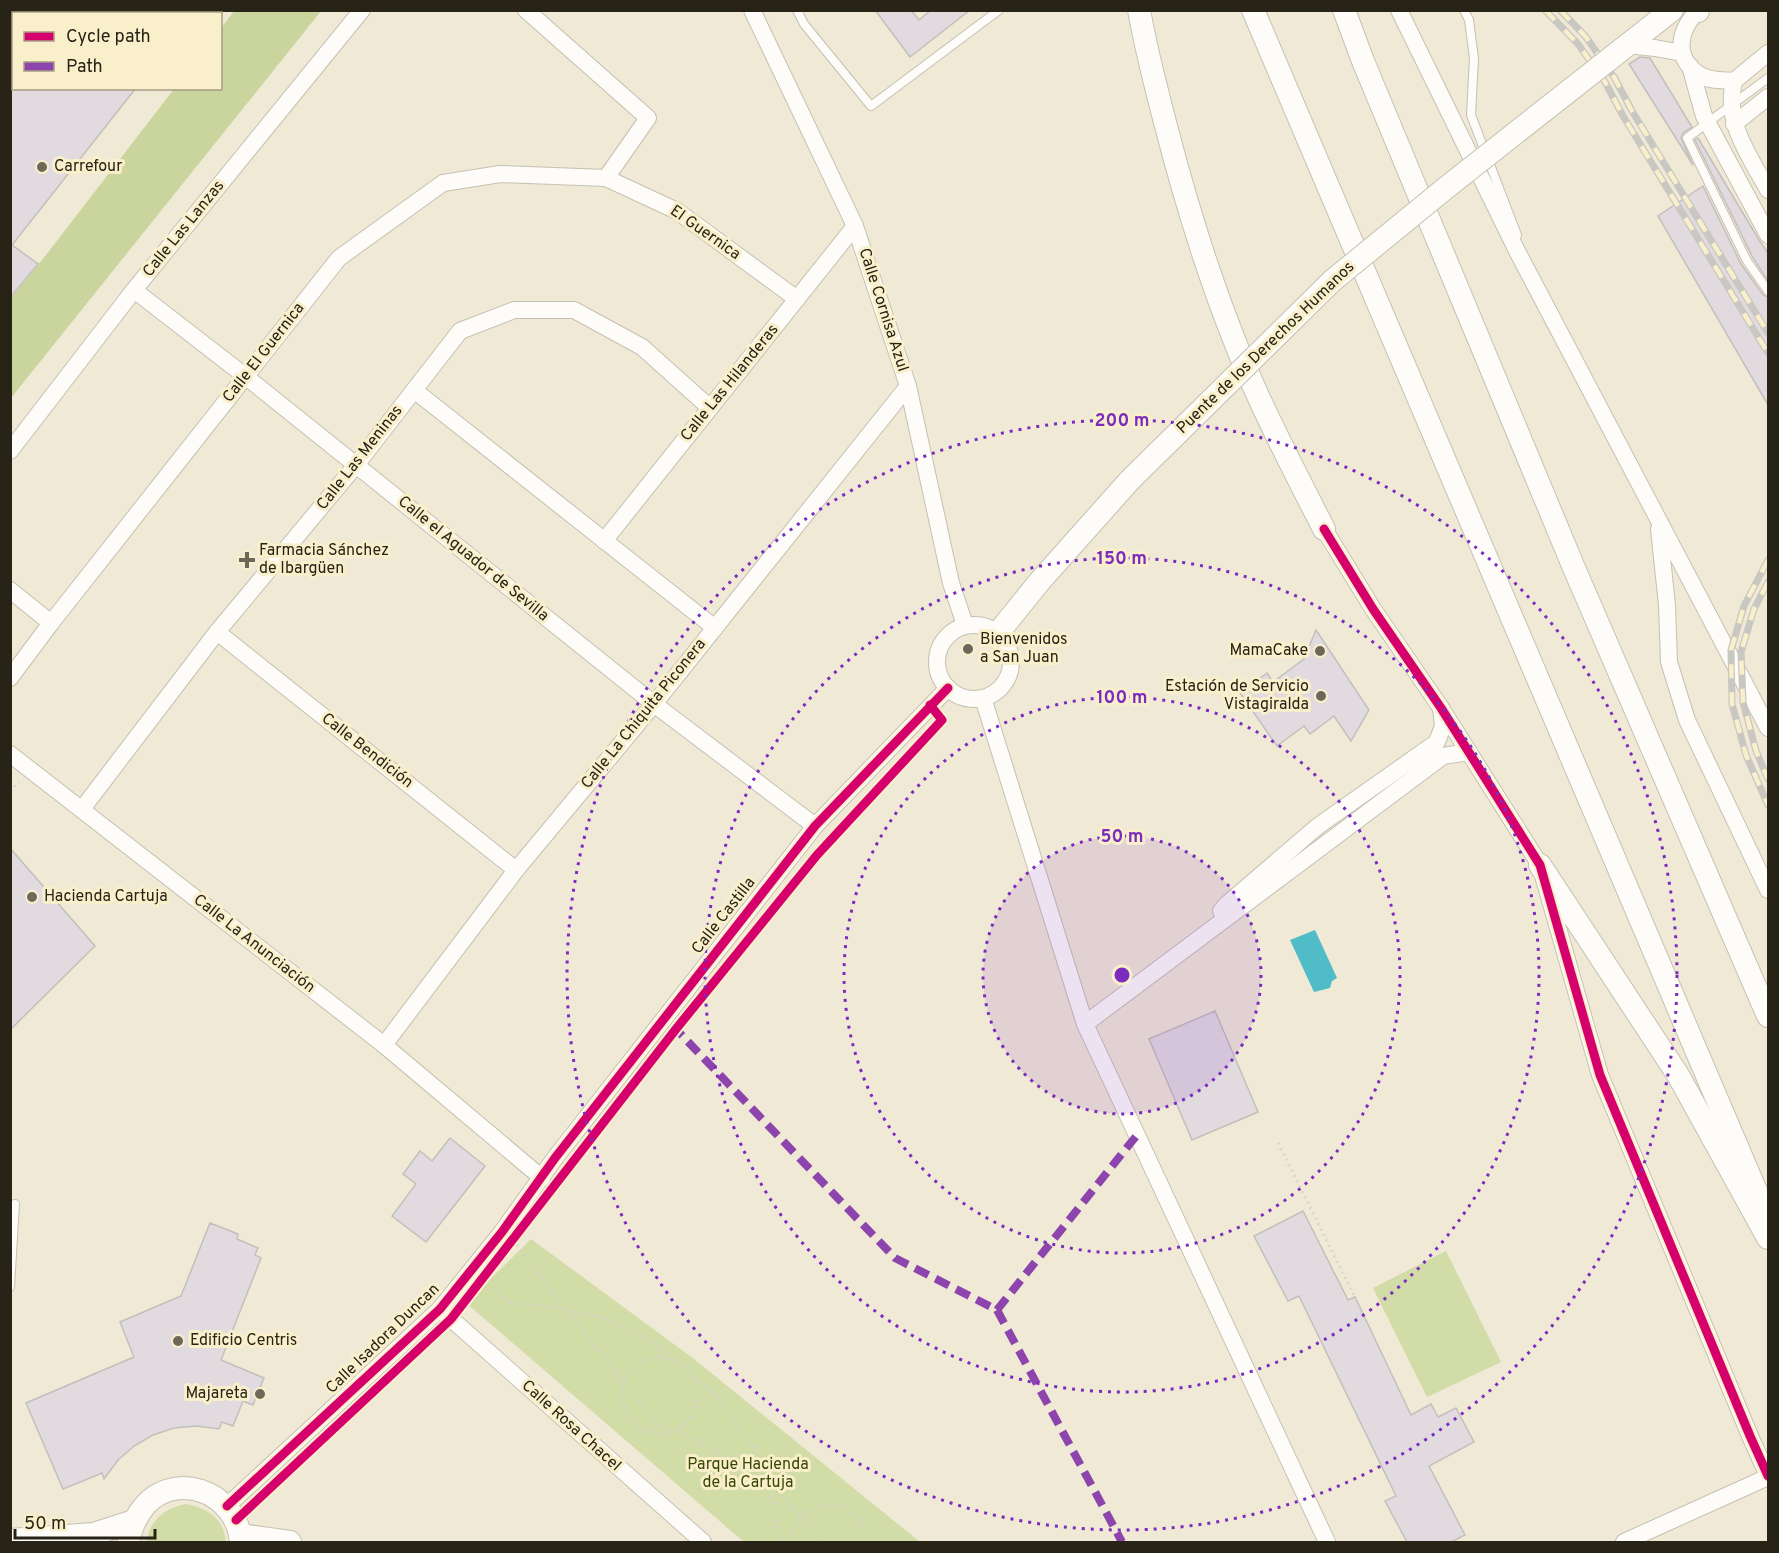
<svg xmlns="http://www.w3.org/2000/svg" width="1779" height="1553" font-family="Overpass,sans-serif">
	<rect width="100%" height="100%" fill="#f0e9d6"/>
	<g fill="#d1dca7">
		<path d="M 531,1239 L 694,1359 L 920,1542 L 744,1542 L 466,1303 Z"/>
		<path d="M 1446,1251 L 1501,1362 L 1427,1397 L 1373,1288 Z"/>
		<path d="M 186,1504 C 208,1508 224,1519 226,1542 L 147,1542 C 149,1520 165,1508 186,1504 Z"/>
	</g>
	<path fill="#cad59d" d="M 234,11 L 321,11 L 11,398 L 11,298 L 46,255 L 174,89 L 220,88 L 221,28 Z"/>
	<path fill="#50bcc7" d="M 1315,930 L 1337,978 L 1332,981 L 1330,988 L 1314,992 L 1290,940 Z"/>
	<g fill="#e1dbe0" stroke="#c2bfbc" stroke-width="1.5">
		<path d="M 875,10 L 911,10 L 919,20 L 931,10 L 970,10 L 910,57 Z"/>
		<path d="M 1640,57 L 1650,58 L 1692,127 L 1683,133 L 1681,138 L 1693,165 L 1629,64 Z"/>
		<path d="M 10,88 L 136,88 L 12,245 L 38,264 L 10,298 Z"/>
		<path d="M 1698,138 L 1759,240 L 1768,253 L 1768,281 L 1753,258 L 1695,140 Z"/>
		<path d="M 1703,186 L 1741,264 L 1763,295 L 1768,297 L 1768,405 L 1658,216 Z"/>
		<path d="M 1316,630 L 1369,710 L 1351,741 L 1334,716 L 1310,734 L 1304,726 L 1277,746 L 1240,693 L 1267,673 L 1273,682 L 1304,659 Z"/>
		<path d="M 10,848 L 95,946 L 10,1030 Z"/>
		<path d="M 1215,1011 L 1258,1112 L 1192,1140 L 1149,1039 Z"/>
		<path d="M 450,1138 L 485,1166 L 426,1242 L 392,1216 L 416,1184 L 403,1174 L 420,1151 L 432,1161 Z"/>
		<path d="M 1303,1211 L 1348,1300 L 1355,1297 L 1411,1415 L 1431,1404 L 1438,1417 L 1456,1408 L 1474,1442 L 1429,1466 L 1465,1535 L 1451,1542 L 1407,1542 L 1385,1501 L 1396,1496 L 1299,1296 L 1288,1301 L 1254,1236 Z"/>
		<path d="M 210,1223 L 238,1234 L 237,1239 L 258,1248 L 255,1255 L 261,1258 L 221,1360 L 264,1378 L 253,1405 L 243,1401 L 233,1426 L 222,1422 L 219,1429 L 197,1426 L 174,1428 L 153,1435 L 134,1446 L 118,1460 L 104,1479 L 102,1473 L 63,1489 L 26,1403 L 134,1357 L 120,1322 L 181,1296 Z"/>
	</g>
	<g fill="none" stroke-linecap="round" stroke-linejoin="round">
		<defs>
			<g id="lane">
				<path d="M 797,10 L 804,24 L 871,106 L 999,10"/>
				<path d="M 1464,10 L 1469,20 L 1474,58 L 1471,115 L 1517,235"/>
				<path d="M 1768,78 L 1687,138 L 1747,261 L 1768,291"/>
				<path d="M 10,1287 L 15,1204"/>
			</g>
			<g id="street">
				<path d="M 526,10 L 648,118 L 606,178"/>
				<path d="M 752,10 L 855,226 L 908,386 L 951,583 L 965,625"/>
				<path d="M 1399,10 L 1517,251 L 1768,728"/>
				<path d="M 1699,10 C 1678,30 1673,58 1700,75 C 1709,81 1723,80 1734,81 L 1768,53"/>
				<path d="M 1627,45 L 1655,48 L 1682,53"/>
				<path d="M 1690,66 L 1704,116 L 1768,235"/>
				<path d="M 1734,81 C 1724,122 1749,155 1768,190"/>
				<path d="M 1734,124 L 1768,97"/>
				<path d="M 134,290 L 245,376 L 654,704 L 815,826"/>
				<path d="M 414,390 L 715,628"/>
				<path d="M 10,451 L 134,290 L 362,10"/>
				<path d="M 1324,529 L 1373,609 L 1441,708 L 1540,865 L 1600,1075 L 1750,1436 L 1768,1476"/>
				<path d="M 1659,529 L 1667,605 L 1669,662 L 1687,720 L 1768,890"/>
				<path d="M 604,541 L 855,226"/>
				<path d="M 10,590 L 51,623"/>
				<circle cx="974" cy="662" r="37"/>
				<path d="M 217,632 L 516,870"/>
				<path d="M 10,678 L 51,623 L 339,258 L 443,183 L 500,174 L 606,178 L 677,211 L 797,299"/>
				<path d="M 983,698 L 1085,1024 L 1327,1542"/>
				<path d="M 10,754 L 384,1045 L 542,1178"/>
				<path d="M 82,809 L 217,632 L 356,465 L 460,331 L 514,310 L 574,310 L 642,347 L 710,408"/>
				<path d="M 1221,911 L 1227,904 L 1318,826 L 1437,742 L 1443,726 L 1441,708"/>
				<path d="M 1085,1024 L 1443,756 L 1469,752"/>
				<path d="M 384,1045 L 516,870 L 654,704 L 908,386"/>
				<path d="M 440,1309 L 703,1542"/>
				<path d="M 227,1506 L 440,1309 L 502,1232 L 555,1158 L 815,826 L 948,688"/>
				<path d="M 1624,1542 L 1768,1477"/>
			</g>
			<g id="secondary">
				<path d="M 1139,10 C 1146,49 1156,88 1166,126 C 1190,219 1219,311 1259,398 C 1279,442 1302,486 1324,529"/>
				<path d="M 1253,10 L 1768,1219"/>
				<path d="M 1344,10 L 1363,61 L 1574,568 L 1768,1016"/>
				<path d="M 1698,11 L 1698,10"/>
				<path d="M 1621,50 L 1672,10"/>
				<path d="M 998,633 L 1040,581 L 1130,480"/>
				<path d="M 1540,865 L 1678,1075 L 1768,1238"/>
				<path d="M 240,1535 L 290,1542"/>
				<path d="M 10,1540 L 94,1534 L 134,1521"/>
				<path d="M 129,1542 C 129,1531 134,1522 140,1512 C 170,1467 237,1490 241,1542"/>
			</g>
		</defs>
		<use href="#lane" stroke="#c6c0b1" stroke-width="10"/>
		<use href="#street" stroke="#c6c0b1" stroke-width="18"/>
		<use href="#secondary" stroke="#c6c0b1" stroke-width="24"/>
		<g stroke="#d3d1cb" stroke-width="3" stroke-dasharray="1.5 4.5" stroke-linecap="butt">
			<path d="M 10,791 L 19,782"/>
			<path d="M 1278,1143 L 1355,1297"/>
			<path d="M 517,1245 L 555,1296 L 663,1432"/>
			<path d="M 491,1288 L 513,1304 L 540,1305 L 565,1309 L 604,1318 L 631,1329 L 685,1366 L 693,1377 L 697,1388 L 697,1401 L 694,1413 L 686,1423 L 676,1430 L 664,1434 L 644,1431 L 628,1419 L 621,1400 L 623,1381 L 635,1365 L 653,1356 L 673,1359"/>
			<path d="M 695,1378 L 714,1393 L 753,1446 L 771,1500 L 782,1542"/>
			<path d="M 676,1430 L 760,1473 L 814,1529 L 824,1542"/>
			<path d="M 787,1542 C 805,1509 801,1507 840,1504 L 861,1522 L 866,1542"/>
		</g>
		<use href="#lane" stroke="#fdfcf9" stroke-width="8"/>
		<use href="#street" stroke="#fdfcf9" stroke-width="16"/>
		<use href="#secondary" stroke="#fdfcf9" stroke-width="22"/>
		<defs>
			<g id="rail">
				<path d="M 1545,10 L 1578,44 L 1605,82 L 1623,116 L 1768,353"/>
				<path d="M 1560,10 L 1586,37 L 1614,77 L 1632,111 L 1768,333"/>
				<path d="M 1768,560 L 1744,606 L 1731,650 L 1732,704 L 1746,755 L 1768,805"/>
				<path d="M 1768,582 L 1754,609 L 1741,652 L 1743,702 L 1756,751 L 1768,779"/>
			</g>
		</defs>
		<use href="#rail" stroke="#c9c7c2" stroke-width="7"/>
		<use href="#rail" stroke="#faefcb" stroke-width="4.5" stroke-dasharray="14" stroke-linecap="butt"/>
		<defs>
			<path id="secondary-bridge" d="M 1130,480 L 1332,281 L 1447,187 L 1621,50"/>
		</defs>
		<use href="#secondary-bridge" stroke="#c6c0b1" stroke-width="24" stroke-linecap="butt"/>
		<use href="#secondary-bridge" stroke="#fdfcf9" stroke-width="22"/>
		<g stroke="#8e44ad" stroke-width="8" stroke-dasharray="15 8" stroke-linecap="butt">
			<path d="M 672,1025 L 895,1258 L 997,1310 L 1122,1542"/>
			<path d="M 997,1310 L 1137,1135"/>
		</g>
		<defs>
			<g id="cycleway">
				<path d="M 1324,529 L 1373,609 L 1441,708 L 1540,865 L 1600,1075 L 1750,1436 L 1768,1476"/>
				<path d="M 227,1506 L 440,1309 L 502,1232 L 555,1158 L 815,826 L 948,688"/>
				<path d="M 236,1520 L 451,1319 L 676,1029 L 817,855 L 942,720 L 930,705"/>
			</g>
		</defs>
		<use href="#cycleway" stroke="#faefcb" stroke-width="13"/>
		<use href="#cycleway" stroke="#d6006c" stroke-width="9"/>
	</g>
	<circle cx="1122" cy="975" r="139" fill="#7b2cbf" fill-opacity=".12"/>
	<g fill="none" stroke="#7b2cbf" stroke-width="3" stroke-dasharray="3 6">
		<circle cx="1122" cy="975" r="139"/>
		<circle cx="1122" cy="975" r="278"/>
		<circle cx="1122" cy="975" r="417"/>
		<circle cx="1122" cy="975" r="555"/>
	</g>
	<g fill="#6d6859" stroke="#faefcb" stroke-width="2">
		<circle cx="42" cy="167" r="6"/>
		<path d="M244 551h6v6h6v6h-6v6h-6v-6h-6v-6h6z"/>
		<circle cx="968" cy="649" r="6"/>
		<circle cx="1320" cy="651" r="6"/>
		<circle cx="1321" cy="696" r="6"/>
		<circle cx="32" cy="897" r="6"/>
		<circle cx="178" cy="1341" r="6"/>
		<circle cx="260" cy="1394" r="6"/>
	</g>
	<g text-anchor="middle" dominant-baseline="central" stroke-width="6" stroke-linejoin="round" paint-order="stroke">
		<g font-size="16" fill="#272316" stroke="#faefcb" text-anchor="start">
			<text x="54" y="167">Carrefour</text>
			<text x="259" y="551">Farmacia Sánchez<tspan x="259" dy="18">de Ibargüen</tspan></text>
			<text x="980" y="640">Bienvenidos<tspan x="980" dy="18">a San Juan</tspan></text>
			<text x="1308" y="651" text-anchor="end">MamaCake</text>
			<text x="1309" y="687" text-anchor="end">Estación de Servicio<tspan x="1309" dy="18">Vistagiralda</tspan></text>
			<text x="44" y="897">Hacienda Cartuja</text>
			<text x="190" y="1341">Edificio Centris</text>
			<text x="248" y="1394" text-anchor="end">Majareta</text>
		</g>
		<g font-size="16" fill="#272316" stroke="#faefcb">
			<text transform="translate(184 229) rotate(-51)">Calle Las Lanzas</text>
			<text transform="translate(705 233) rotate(35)">El Guernica</text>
			<text transform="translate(883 310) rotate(72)">Calle Cornisa Azul</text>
			<text transform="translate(1266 348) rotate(-44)">Puente de los Derechos Humanos</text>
			<text transform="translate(264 353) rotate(-52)">Calle El Guernica</text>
			<text transform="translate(730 383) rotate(-51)">Calle Las Hilanderas</text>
			<text transform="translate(360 458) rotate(-52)">Calle Las Meninas</text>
			<text transform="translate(473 559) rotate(39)">Calle el Aguador de Sevilla</text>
			<text transform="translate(644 714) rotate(-51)">Calle La Chiquita Piconera</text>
			<text transform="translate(367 751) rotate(38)">Calle Bendición</text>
			<text transform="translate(724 916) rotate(-52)">Calle Castilla</text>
			<text transform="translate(254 944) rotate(38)">Calle La Anunciación</text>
			<text transform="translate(383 1339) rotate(-44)">Calle Isadora Duncan</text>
			<text transform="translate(571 1426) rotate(42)">Calle Rosa Chacel</text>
		</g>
		<g font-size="16" fill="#374705" stroke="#faefcb">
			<text x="748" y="1465">Parque Hacienda<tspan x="748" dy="18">de la Cartuja</tspan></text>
		</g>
	</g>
	<circle cx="1122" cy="975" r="9" fill="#7b2cbf" stroke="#faefcb" stroke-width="3"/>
	<g font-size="18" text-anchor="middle" font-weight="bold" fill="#7b2cbf" stroke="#faefcb" stroke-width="6" stroke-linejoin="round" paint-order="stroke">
		<text x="1122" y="426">200 m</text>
		<text x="1122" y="564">150 m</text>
		<text x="1122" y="703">100 m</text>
		<text x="1122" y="842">50 m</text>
	</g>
	<rect width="1779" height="1553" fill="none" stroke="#272316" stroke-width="24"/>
	<rect x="12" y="12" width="210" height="78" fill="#faefcb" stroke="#a69d83" stroke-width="1.5"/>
	<rect x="24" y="32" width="30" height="9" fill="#d6006c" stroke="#a69d83" stroke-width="1.5"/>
	<text x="66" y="42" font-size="18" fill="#272316">Cycle path</text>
	<rect x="24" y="62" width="30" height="9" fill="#8e44ad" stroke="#a69d83" stroke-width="1.5"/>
	<text x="66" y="72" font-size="18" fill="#272316">Path</text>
	<path d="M15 1529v9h140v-9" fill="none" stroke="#272316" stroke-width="3"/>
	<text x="24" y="1529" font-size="18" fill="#272316" stroke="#faefcb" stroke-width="4.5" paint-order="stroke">50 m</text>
</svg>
